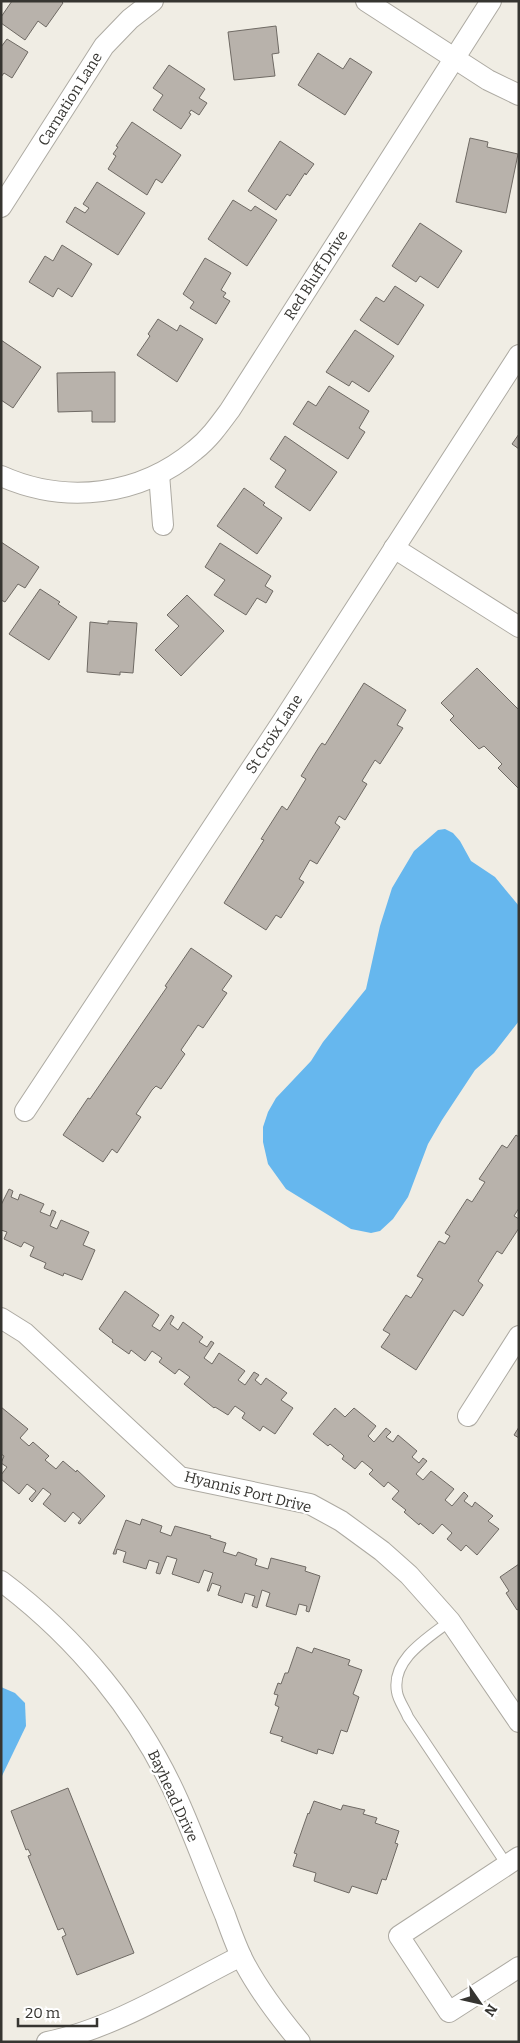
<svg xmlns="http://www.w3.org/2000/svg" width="520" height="2043" font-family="Bitter,serif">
	<rect width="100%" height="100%" fill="#f0ede4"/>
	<g fill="#66b7ee">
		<path d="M 445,829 L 453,833 L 460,841 L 471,861 L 495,877 L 519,906 L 519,1021 L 494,1053 L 475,1070 L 442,1120 L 428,1144 L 408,1197 L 393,1219 L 380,1231 L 371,1233 L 351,1229 L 286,1189 L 268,1164 L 263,1142 L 263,1127 L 268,1112 L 276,1098 L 311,1061 L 323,1042 L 366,989 L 380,926 L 392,888 L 414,851 L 438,830 Z"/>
		<path d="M 1,1687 L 15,1693 L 25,1703 L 26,1726 L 1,1778 Z"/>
	</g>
	<g fill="#b8b2ab" stroke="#6f6a64">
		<path d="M 12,1 L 61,1 L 63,3 L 46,27 L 38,21 L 25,40 L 1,23 L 1,17 Z"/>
		<path d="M 276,26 L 279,53 L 272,54 L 275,76 L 234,80 L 228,32 Z"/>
		<path d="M 7,39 L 28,52 L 12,78 L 4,73 L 1,77 L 1,47 Z"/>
		<path d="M 318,53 L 343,69 L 350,58 L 372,72 L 345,115 L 298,85 Z"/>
		<path d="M 169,65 L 205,89 L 199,98 L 207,103 L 199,115 L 191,110 L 189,113 L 191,114 L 181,129 L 153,110 L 163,95 L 153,88 Z"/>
		<path d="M 132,122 L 181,155 L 162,183 L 156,179 L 147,195 L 108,169 L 116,156 L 113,154 L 118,147 L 116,146 Z"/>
		<path d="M 470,138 L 488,142 L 487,147 L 518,154 L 506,213 L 456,202 Z"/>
		<path d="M 280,141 L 314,164 L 306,175 L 305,173 L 290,196 L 287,194 L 276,210 L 248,191 Z"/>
		<path d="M 97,182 L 145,213 L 118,255 L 66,222 L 75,207 L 85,213 L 89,208 L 83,204 Z"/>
		<path d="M 233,200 L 251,211 L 255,206 L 277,220 L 247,266 L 208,239 Z"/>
		<path d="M 420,223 L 462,251 L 438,288 L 420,276 L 416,282 L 392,266 Z"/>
		<path d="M 62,245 L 92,264 L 72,297 L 58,288 L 53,297 L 29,282 L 45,256 L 53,261 Z"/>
		<path d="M 205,258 L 231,273 L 221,290 L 226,293 L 223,297 L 230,301 L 216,324 L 190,308 L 194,302 L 183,294 Z"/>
		<path d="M 395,286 L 424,305 L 398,345 L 360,320 L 376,297 L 384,302 Z"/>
		<path d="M 158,319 L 177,331 L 180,325 L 203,339 L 177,382 L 137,355 L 150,336 L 148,334 Z"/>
		<path d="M 355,330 L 394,356 L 369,392 L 352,381 L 349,386 L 326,372 Z"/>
		<path d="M 1,340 L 41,367 L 13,408 L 1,400 Z"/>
		<path d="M 115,372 L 115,422 L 92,422 L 92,411 L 58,412 L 57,373 Z"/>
		<path d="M 329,386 L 369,411 L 359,428 L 365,432 L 348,459 L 293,424 L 308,401 L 316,406 Z"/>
		<path d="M 519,434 L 519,449 L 512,444 Z"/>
		<path d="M 285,436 L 337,472 L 310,511 L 275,487 L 286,470 L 270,459 Z"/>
		<path d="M 244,488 L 265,503 L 263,505 L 282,518 L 257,554 L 217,526 Z"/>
		<path d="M 1,542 L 39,567 L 25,588 L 18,584 L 5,602 L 1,600 Z"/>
		<path d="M 220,543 L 271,576 L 265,586 L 273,591 L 266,603 L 257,598 L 246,615 L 214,595 L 225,580 L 205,567 Z"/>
		<path d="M 40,589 L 60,602 L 58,604 L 77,617 L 49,660 L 9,634 Z"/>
		<path d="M 187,595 L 224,631 L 181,676 L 155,650 L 179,626 L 167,615 Z"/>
		<path d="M 108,621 L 137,623 L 133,673 L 120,672 L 120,675 L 87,672 L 90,622 L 108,624 Z"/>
		<path d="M 477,668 L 519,710 L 519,789 L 498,768 L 502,764 L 484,746 L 479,749 L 450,720 L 454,716 L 441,703 Z"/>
		<path d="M 364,683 L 406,710 L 397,725 L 403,728 L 380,764 L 375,760 L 362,781 L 367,784 L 345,820 L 339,816 L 335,823 L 340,827 L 317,864 L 310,860 L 299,879 L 304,882 L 281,918 L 276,915 L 266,930 L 224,903 L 264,840 L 261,839 L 282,806 L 287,810 L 306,779 L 301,776 L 319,747 L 322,743 L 325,745 Z"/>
		<path d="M 191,948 L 232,976 L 222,990 L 227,993 L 203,1028 L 198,1025 L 181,1050 L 185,1054 L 161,1089 L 156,1086 L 152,1090 L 136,1114 L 141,1117 L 117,1153 L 112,1149 L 103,1162 L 63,1135 L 88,1098 L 90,1099 L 167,987 L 165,986 Z"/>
		<path d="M 516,1135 L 519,1137 L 519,1208 L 514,1216 L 519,1219 L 519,1228 L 502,1254 L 497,1251 L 478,1281 L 483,1285 L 463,1316 L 454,1310 L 416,1370 L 381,1347 L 390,1334 L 383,1330 L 406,1295 L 411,1298 L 423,1279 L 417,1276 L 439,1241 L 445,1244 L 450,1236 L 445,1233 L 467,1199 L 472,1202 L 485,1182 L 479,1179 L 502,1145 L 507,1148 Z"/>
		<path d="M 9,1189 L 13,1191 L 11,1197 L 18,1200 L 20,1194 L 44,1204 L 40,1212 L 50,1216 L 52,1210 L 56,1212 L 50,1226 L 57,1229 L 61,1220 L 89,1232 L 83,1245 L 95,1250 L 82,1280 L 64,1273 L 63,1276 L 44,1268 L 46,1263 L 30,1256 L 34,1247 L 24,1242 L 21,1247 L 4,1239 L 7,1232 L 1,1230 L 1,1205 Z"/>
		<path d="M 125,1291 L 159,1315 L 152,1326 L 160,1331 L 171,1315 L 174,1317 L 170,1324 L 178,1330 L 183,1322 L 203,1337 L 199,1342 L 207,1347 L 211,1341 L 214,1343 L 204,1358 L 212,1364 L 219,1353 L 245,1371 L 238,1380 L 245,1385 L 254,1372 L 259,1375 L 255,1380 L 261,1385 L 266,1378 L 287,1393 L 281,1400 L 293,1408 L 275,1434 L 263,1426 L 260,1431 L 242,1418 L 245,1413 L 235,1406 L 228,1415 L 215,1407 L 214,1408 L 184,1384 L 190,1377 L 179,1369 L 175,1374 L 159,1362 L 162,1358 L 152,1351 L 145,1361 L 131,1350 L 129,1354 L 112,1342 L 113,1340 L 99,1329 Z"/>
		<path d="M 1,1407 L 28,1429 L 20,1438 L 29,1446 L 33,1442 L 49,1456 L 45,1460 L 56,1469 L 63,1461 L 76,1472 L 77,1470 L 105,1496 L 80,1524 L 78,1523 L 81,1519 L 73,1512 L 65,1522 L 43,1504 L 51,1494 L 43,1488 L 32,1502 L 29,1499 L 36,1491 L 27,1484 L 19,1494 L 1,1479 L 1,1475 L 7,1467 L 1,1463 L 4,1456 L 1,1454 Z"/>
		<path d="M 335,1408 L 345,1417 L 354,1408 L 376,1426 L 368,1436 L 374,1442 L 386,1428 L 391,1432 L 386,1437 L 393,1442 L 398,1435 L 417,1451 L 412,1457 L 419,1463 L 423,1458 L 427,1461 L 416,1474 L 423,1480 L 431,1471 L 454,1489 L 445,1500 L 452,1506 L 464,1492 L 468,1496 L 464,1501 L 472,1507 L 475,1502 L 493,1516 L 488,1521 L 499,1529 L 477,1555 L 466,1545 L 461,1551 L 447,1539 L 452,1533 L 442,1524 L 433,1534 L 420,1523 L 419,1525 L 404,1512 L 406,1510 L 392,1499 L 399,1491 L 388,1482 L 384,1487 L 369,1474 L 373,1470 L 362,1461 L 355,1469 L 342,1459 L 344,1456 L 341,1453 L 330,1444 L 328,1446 L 313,1434 Z"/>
		<path d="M 519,1427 L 519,1438 L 514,1435 Z"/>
		<path d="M 142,1519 L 162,1526 L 160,1532 L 171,1536 L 175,1526 L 211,1536 L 210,1538 L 226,1543 L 223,1552 L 236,1556 L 238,1552 L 257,1559 L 255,1565 L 268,1569 L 271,1558 L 306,1567 L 305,1571 L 320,1576 L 309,1612 L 306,1611 L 307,1606 L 299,1604 L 296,1615 L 266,1606 L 270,1593 L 262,1590 L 257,1608 L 252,1606 L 255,1596 L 245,1593 L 242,1603 L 218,1595 L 221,1586 L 212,1583 L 209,1591 L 207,1591 L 213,1573 L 204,1570 L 199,1583 L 172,1574 L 177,1559 L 167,1556 L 160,1574 L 156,1573 L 159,1563 L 149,1560 L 146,1569 L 123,1562 L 126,1552 L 117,1549 L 116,1554 L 113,1554 L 126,1520 L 140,1525 Z"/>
		<path d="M 519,1564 L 519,1609 L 517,1610 L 506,1593 L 509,1591 L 500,1577 Z"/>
		<path d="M 297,1647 L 312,1653 L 314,1648 L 350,1660 L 348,1665 L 362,1670 L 353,1694 L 359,1697 L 347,1732 L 341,1730 L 333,1754 L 318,1749 L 317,1754 L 281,1741 L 283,1737 L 270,1733 L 279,1707 L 275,1705 L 278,1695 L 274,1694 L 278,1683 L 281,1684 L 285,1673 L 288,1673 Z"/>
		<path d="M 68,1788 L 134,1953 L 77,1975 L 62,1937 L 66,1935 L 63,1928 L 58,1930 L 28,1856 L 31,1855 L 28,1849 L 26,1850 L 11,1811 Z"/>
		<path d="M 314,1801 L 341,1810 L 343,1805 L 365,1810 L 363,1814 L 377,1818 L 375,1823 L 399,1831 L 395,1843 L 398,1844 L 386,1880 L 382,1879 L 377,1894 L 352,1886 L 349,1893 L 314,1881 L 316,1873 L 293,1866 L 297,1854 L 294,1853 L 308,1813 L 309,1814 Z"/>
	</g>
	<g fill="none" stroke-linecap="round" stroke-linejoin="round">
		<defs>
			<path id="service" d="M 450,1621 C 428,1638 391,1659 397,1692 C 398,1700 405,1709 408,1717 L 507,1865"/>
			<g id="minor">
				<path d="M 366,1 L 488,80 L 519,95"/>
				<path d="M 1,207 L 104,46 L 130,19 L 153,1"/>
				<path d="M 159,474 L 163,525"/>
				<path d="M 1,476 C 66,505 140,496 195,450 C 209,439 219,425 230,410 L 491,1"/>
				<path d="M 394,548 L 519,627"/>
				<path d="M 25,1111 L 284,719 L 519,355"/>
				<path d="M 1,1318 L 25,1333 L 180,1477 L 310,1504 L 341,1521 L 382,1551 L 409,1575 L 450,1621 L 519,1722"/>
				<path d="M 468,1416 L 519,1336"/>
				<path d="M 1,1581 C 77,1638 139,1713 178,1800 C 195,1838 209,1877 225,1915 C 231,1932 237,1949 245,1964 C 260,1992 280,2018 300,2042"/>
				<path d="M 519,1857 L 399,1936 L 449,2012 L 519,1967"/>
				<path d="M 47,2042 C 113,2029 181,1986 241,1956"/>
			</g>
		</defs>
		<use href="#service" stroke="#adaaa2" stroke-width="12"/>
		<use href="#minor" stroke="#adaaa2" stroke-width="22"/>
		<use href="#service" stroke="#fff" stroke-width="10"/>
		<use href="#minor" stroke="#fff" stroke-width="20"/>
	</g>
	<g text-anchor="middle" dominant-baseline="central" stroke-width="4.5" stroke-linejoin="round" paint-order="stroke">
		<g font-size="15" fill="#363531" stroke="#fff">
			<text transform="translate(70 99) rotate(-58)">Carnation Lane</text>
			<text transform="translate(316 275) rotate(-57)">Red Bluff Drive</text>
			<text transform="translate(274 734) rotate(-57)">St Croix Lane</text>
			<text transform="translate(248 1492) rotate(14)">Hyannis Port Drive</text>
			<text transform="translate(173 1796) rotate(65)">Bayhead Drive</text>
		</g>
	</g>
	<rect width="520" height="2043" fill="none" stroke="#363531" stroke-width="5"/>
	<g transform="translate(480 2003) rotate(124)" stroke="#ffffff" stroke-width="4" paint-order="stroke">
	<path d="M0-4L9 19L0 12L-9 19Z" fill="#363531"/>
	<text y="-8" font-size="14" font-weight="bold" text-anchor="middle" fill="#363531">N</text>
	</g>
	<path d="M18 2018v8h79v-8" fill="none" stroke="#363531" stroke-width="2.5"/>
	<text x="25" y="2018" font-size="15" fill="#363531" stroke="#ffffff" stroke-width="4" paint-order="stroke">20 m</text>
</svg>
